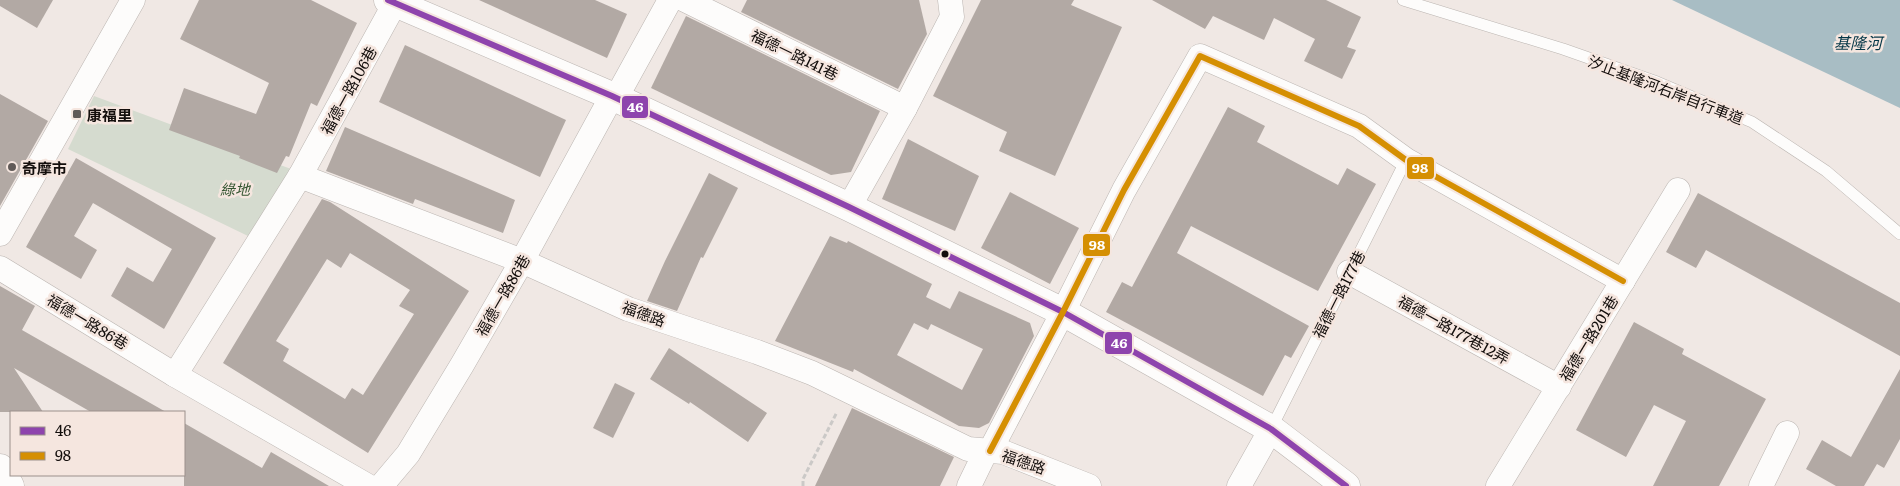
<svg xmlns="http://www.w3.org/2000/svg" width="1900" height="486" font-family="Literata,'Noto Sans TC',serif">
	<rect width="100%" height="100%" fill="#f0e8e4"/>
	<path fill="#d5dbcf" d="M 94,96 L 291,169 L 248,236 L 68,149 Z"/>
	<path fill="#a8bdc4" d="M 1672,0 L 1900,0 L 1900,108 Z"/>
	<g fill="#b2a9a4" fill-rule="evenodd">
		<path d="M 0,0 L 53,0 L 37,28 L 0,6 Z"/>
		<path d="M 199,0 L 311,0 L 357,23 L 317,106 L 311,103 L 289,157 L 286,156 L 277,173 L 239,158 L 240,156 L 169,130 L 184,88 L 256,114 L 269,83 L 180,39 Z"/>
		<path d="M 479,0 L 595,0 L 627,14 L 607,58 Z"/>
		<path d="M 747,0 L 919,0 L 927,34 L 898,89 L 741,12 Z"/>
		<path d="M 981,0 L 1074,0 L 1071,5 L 1122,27 L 1055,176 L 999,151 L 1007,132 L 933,96 Z"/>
		<path d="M 1152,0 L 1326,0 L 1361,17 L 1347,47 L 1356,50 L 1342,79 L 1304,61 L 1315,39 L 1274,18 L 1264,40 L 1213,16 L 1205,29 Z"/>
		<path d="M 686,16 L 880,111 L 851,172 L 831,175 L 651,88 Z"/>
		<path d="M 405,45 L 566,120 L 540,177 L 379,102 Z"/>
		<path d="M 0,94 L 48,121 L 0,206 Z"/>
		<path d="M 1228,107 L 1265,126 L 1257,142 L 1338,185 L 1347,168 L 1376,184 L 1318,291 L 1191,226 L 1177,253 L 1309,326 L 1291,358 L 1285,355 L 1263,396 L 1106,312 L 1122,282 L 1132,287 Z"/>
		<path d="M 345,127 L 515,200 L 503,233 L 415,199 L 413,204 L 326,171 Z"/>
		<path d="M 908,139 L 979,176 L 955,231 L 882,199 Z"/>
		<path d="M 76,158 L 216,238 L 164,329 L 111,296 L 127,267 L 153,282 L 172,249 L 93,203 L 74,236 L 97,250 L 81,279 L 26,247 Z"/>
		<path d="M 709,173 L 738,188 L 703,258 L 701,257 L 677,311 L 647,301 L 665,261 Z"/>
		<path d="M 1010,192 L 1079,228 L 1050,284 L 981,248 Z"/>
		<path d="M 1698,193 L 1900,303 L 1900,356 L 1706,250 L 1696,268 L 1666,252 Z"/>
		<path d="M 322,199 L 330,202 L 385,237 L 469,291 L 368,453 L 223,363 ZM 350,253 L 410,290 L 399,306 L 414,314 L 363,395 L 352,388 L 345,399 L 283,361 L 289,349 L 276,341 L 327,259 L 341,268 Z"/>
		<path d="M 830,236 L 847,243 L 848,241 L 932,284 L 926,297 L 950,309 L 959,291 L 1030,323 L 1034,336 L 989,423 L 979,428 L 959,426 L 854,369 L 853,372 L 775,341 ZM 914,323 L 928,330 L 931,324 L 983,349 L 962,390 L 897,355 Z"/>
		<path d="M 0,286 L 35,306 L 22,330 L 166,412 L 91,412 L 14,368 L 43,412 L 0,412 Z"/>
		<path d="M 1634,322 L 1684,349 L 1682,354 L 1766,399 L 1719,486 L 1653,486 L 1686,421 L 1654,405 L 1626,457 L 1576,430 Z"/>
		<path d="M 669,348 L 767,413 L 748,442 L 690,402 L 689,404 L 650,379 Z"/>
		<path d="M 1900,369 L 1900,439 L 1884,468 L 1877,464 L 1864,486 L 1836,486 L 1806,469 L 1822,440 L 1851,457 Z"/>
		<path d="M 615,383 L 635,393 L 613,438 L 593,428 Z"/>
		<path d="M 852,408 L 954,457 L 940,486 L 815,486 Z"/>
		<path d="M 184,423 L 262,468 L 271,452 L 329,486 L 184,486 Z"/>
	</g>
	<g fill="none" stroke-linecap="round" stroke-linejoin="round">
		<defs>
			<g id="service">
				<path d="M 1403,0 L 1563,49 L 1657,82 L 1752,122 L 1826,171 L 1900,234"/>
				<path d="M 1271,429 L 1406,160"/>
			</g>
			<g id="minor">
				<path d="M 685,0 L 905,108"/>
				<path d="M 616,98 L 670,0"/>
				<path d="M 300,176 L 522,261 L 628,309 L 757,352 L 812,373 L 968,449 L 1003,452 L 1089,486"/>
				<path d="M 849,207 L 905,108 L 952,17 L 950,0"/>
				<path d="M 0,234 L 133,0"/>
				<path d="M 0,268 L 175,375 L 368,486"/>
				<path d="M 1349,272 L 1559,387"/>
				<path d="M 175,375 L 300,176 L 395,3"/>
				<path d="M 990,451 L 1063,312 L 1124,190 L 1200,56 L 1359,126 L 1406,160 L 1623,281"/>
				<path d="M 381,486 L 408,454 L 462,365 L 522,261 L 612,96"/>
				<path d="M 969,486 L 986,451"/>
				<path d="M 1239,486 L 1271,429"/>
				<path d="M 1498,486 L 1678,190"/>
				<path d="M 1761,486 L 1787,433"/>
			</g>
			<g id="tertiary">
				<path d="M 388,0 L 612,96 L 849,207 L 1063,312 L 1271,429 L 1346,486"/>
				<path d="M 0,468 L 10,486"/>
			</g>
		</defs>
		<use href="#service" stroke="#bbb5b1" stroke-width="12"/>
		<use href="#minor" stroke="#bbb5b1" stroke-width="25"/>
		<use href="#tertiary" stroke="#bbb5b1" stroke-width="29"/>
		<path stroke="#cbc9c7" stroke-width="3" stroke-dasharray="5 2.5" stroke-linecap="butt" d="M 803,486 L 803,479 L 837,412"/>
		<use href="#service" stroke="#fdfcfb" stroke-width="11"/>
		<use href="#minor" stroke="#fdfcfb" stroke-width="24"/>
		<use href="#tertiary" stroke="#fdfcfb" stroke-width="28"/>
		<defs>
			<path id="bus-1" d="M 388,0 L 612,96 L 849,207 L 1063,312 L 1271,429 L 1346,486"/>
			<path id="bus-2" d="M 990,451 L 1063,312 L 1124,190 L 1200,56 L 1359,126 L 1406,160 L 1623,281"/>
		</defs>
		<use href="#bus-1" stroke="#f5e6df" stroke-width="10"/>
		<use href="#bus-2" stroke="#f5e6df" stroke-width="10"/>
		<use href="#bus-1" stroke="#8e44ad" stroke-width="6"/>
		<use href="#bus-2" stroke="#d58f02" stroke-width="6"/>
	</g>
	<g fill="#605a58" stroke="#f5e6df" stroke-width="2">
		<rect x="72" y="109" width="10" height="10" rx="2.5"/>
		<circle cx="12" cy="167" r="5"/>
	</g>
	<circle fill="#130e0c" stroke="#f5e6df" stroke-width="2" cx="945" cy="254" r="4.5"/>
	<g text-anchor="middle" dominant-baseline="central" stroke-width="5" stroke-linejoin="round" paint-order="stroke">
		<g font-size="15" fill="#130e0c" stroke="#f5e6df">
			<text transform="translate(795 54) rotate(26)">福德一路141巷</text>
			<text transform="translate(1666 89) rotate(21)">汐止基隆河右岸自行車道</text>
			<text transform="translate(348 90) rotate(-61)">福德一路106巷</text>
			<text transform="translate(1338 294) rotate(-63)">福德一路177巷</text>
			<text transform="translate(502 295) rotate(-60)">福德一路86巷</text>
			<text transform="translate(644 313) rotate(20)">福德路</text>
			<text transform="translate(88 321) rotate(31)">福德一路86巷</text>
			<text transform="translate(1454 329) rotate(29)">福德一路177巷12弄</text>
			<text transform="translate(1588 338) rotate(-59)">福德一路201巷</text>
			<text transform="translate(1024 461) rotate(19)">福德路</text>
		</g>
		<g font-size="15" font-weight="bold" fill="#130e0c" stroke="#f5e6df" text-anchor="start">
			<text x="87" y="114">康福里</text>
			<text x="22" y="167">奇摩市</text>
		</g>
		<g font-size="15" font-style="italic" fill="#345531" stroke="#f5e6df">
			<text x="235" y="188">綠地</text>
		</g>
		<g font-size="16" font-style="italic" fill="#043646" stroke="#f5e6df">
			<text x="1858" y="42">基隆河</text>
		</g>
	</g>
	<g stroke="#f5e6df" stroke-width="2">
		<rect x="621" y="95" width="28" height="24" rx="5" fill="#8e44ad"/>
		<rect x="1406" y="156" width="29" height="24" rx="5" fill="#d58f02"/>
		<rect x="1082" y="233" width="29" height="24" rx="5" fill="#d58f02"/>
		<rect x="1104" y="331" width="29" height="24" rx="5" fill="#8e44ad"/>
	</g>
	<g font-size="14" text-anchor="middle" font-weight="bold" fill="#fff">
		<text x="635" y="112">46</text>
		<text x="1420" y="173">98</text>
		<text x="1097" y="250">98</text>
		<text x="1119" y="348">46</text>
	</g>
	<rect x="10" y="411" width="175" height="65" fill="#f5e6df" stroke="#9b908b"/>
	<rect x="20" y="427" width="25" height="8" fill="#8e44ad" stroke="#9b908b"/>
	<text x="55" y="436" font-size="15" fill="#130e0c">46</text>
	<rect x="20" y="452" width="25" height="8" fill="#d58f02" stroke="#9b908b"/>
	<text x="55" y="461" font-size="15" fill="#130e0c">98</text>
</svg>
